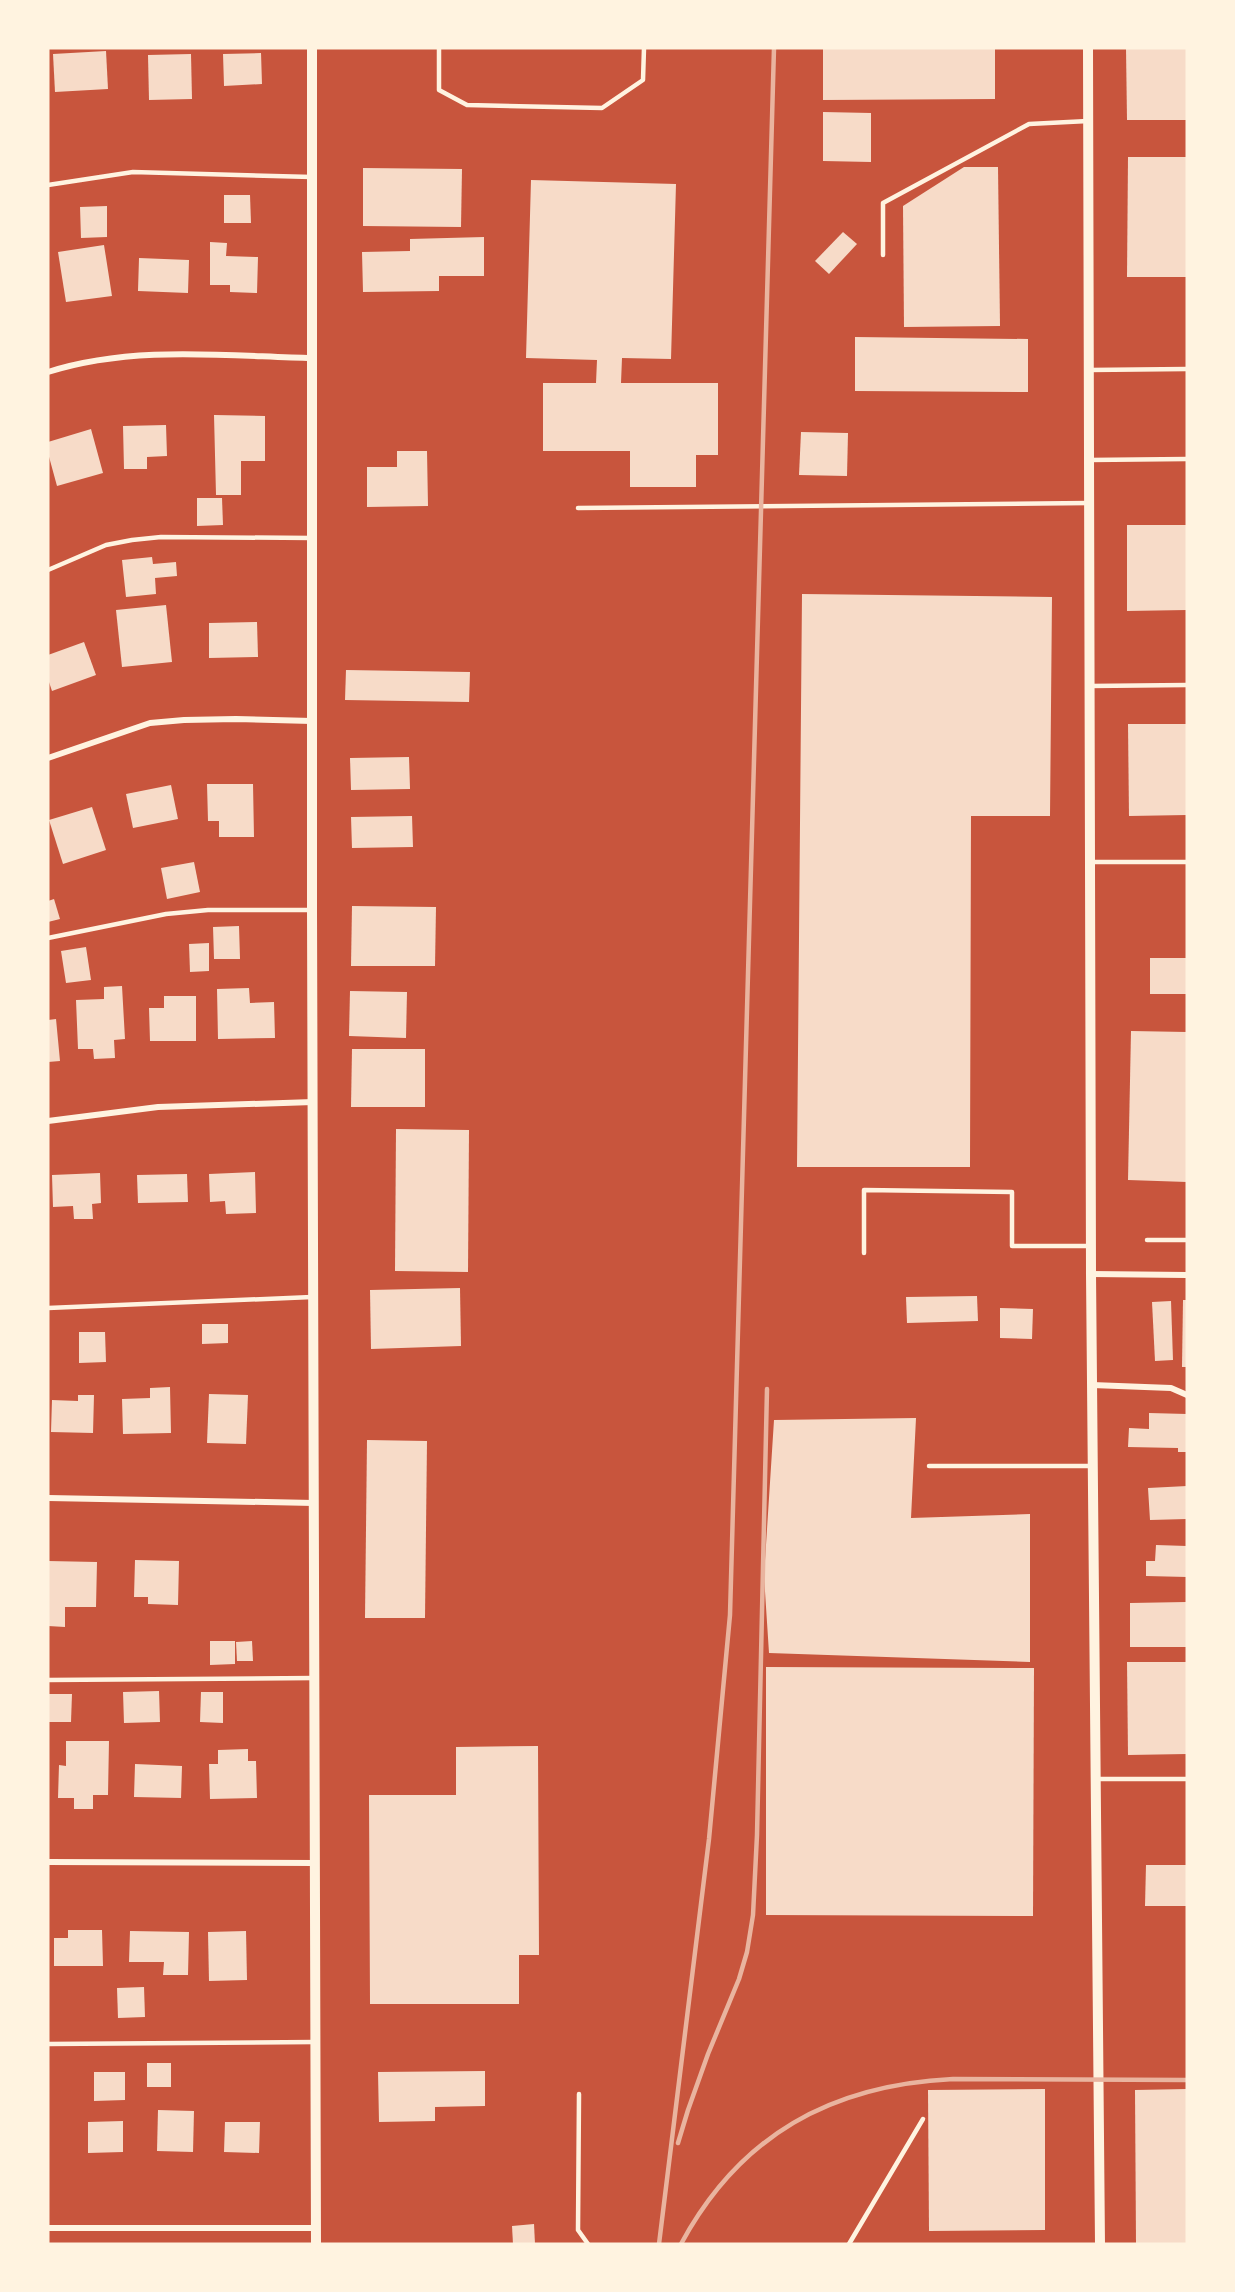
<svg xmlns="http://www.w3.org/2000/svg" width="1235" height="2292" font-family="'Open Sans',sans-serif">
	<rect width="100%" height="100%" fill="#c8553d"/>
	<g fill="#f7dbc8">
		<path d="M 823,48 L 995,48 L 995,99 L 823,100 Z"/>
		<path d="M 1126,48 L 1187,48 L 1187,120 L 1127,120 Z"/>
		<path d="M 106,51 L 108,89 L 55,92 L 53,54 Z"/>
		<path d="M 261,53 L 262,84 L 224,86 L 223,54 Z"/>
		<path d="M 191,54 L 192,99 L 149,100 L 148,55 Z"/>
		<path d="M 823,112 L 871,113 L 871,162 L 823,161 Z"/>
		<path d="M 1128,157 L 1187,157 L 1187,277 L 1127,277 Z"/>
		<path d="M 964,167 L 998,167 L 1000,326 L 904,327 L 903,206 Z"/>
		<path d="M 363,168 L 462,169 L 461,227 L 363,226 Z"/>
		<path d="M 531,180 L 676,184 L 671,359 L 622,358 L 621,383 L 718,383 L 718,455 L 696,455 L 696,487 L 630,487 L 630,451 L 543,451 L 543,383 L 596,383 L 597,360 L 526,358 Z"/>
		<path d="M 224,195 L 250,195 L 251,223 L 224,223 Z"/>
		<path d="M 107,206 L 107,237 L 81,238 L 80,207 Z"/>
		<path d="M 843,232 L 857,244 L 829,274 L 815,261 Z"/>
		<path d="M 484,237 L 484,276 L 439,276 L 439,291 L 363,292 L 362,252 L 410,251 L 410,239 Z"/>
		<path d="M 210,242 L 227,243 L 226,256 L 258,257 L 257,293 L 230,292 L 230,285 L 210,285 Z"/>
		<path d="M 104,245 L 112,296 L 66,302 L 58,252 Z"/>
		<path d="M 139,258 L 189,260 L 188,293 L 138,291 Z"/>
		<path d="M 855,337 L 1028,339 L 1028,392 L 855,391 Z"/>
		<path d="M 214,415 L 265,416 L 265,461 L 241,461 L 241,495 L 216,495 Z"/>
		<path d="M 166,425 L 167,456 L 147,457 L 147,469 L 124,469 L 123,426 Z"/>
		<path d="M 91,429 L 103,473 L 57,486 L 48,453 L 48,442 Z"/>
		<path d="M 801,432 L 848,433 L 847,476 L 799,475 Z"/>
		<path d="M 397,451 L 427,451 L 428,506 L 367,507 L 367,467 L 397,467 Z"/>
		<path d="M 197,498 L 222,498 L 223,525 L 197,526 Z"/>
		<path d="M 1127,525 L 1187,525 L 1187,610 L 1127,611 Z"/>
		<path d="M 152,557 L 153,564 L 176,562 L 177,576 L 155,578 L 156,594 L 126,597 L 122,560 Z"/>
		<path d="M 802,594 L 1052,597 L 1050,816 L 971,816 L 970,1167 L 797,1167 Z"/>
		<path d="M 166,605 L 172,662 L 122,667 L 116,610 Z"/>
		<path d="M 257,622 L 258,657 L 209,658 L 209,623 Z"/>
		<path d="M 84,642 L 96,675 L 52,691 L 48,679 L 48,655 Z"/>
		<path d="M 346,670 L 470,672 L 469,702 L 345,700 Z"/>
		<path d="M 1128,724 L 1187,724 L 1187,815 L 1129,816 Z"/>
		<path d="M 409,757 L 410,789 L 351,790 L 350,758 Z"/>
		<path d="M 207,784 L 253,784 L 254,837 L 219,837 L 219,821 L 208,821 Z"/>
		<path d="M 171,785 L 178,819 L 133,828 L 126,794 Z"/>
		<path d="M 92,807 L 106,850 L 63,864 L 49,820 Z"/>
		<path d="M 412,816 L 413,847 L 352,848 L 351,817 Z"/>
		<path d="M 194,862 L 200,892 L 167,899 L 161,868 Z"/>
		<path d="M 54,899 L 60,919 L 48,922 L 48,901 Z"/>
		<path d="M 352,906 L 436,907 L 435,966 L 351,966 Z"/>
		<path d="M 239,926 L 240,959 L 214,959 L 213,927 Z"/>
		<path d="M 209,943 L 209,971 L 190,972 L 189,944 Z"/>
		<path d="M 86,947 L 91,980 L 66,983 L 61,951 Z"/>
		<rect x="1150" y="958" width="37" height="36"/>
		<path d="M 122,986 L 125,1039 L 114,1040 L 115,1058 L 94,1059 L 93,1049 L 78,1049 L 76,1000 L 104,999 L 104,987 Z"/>
		<path d="M 249,988 L 250,1003 L 274,1002 L 275,1038 L 218,1039 L 217,989 Z"/>
		<path d="M 350,991 L 407,992 L 406,1038 L 349,1036 Z"/>
		<path d="M 164,996 L 196,996 L 196,1041 L 150,1041 L 149,1008 L 164,1008 Z"/>
		<path d="M 56,1019 L 60,1061 L 48,1062 L 48,1020 Z"/>
		<path d="M 1131,1031 L 1187,1032 L 1187,1182 L 1128,1180 Z"/>
		<path d="M 352,1049 L 425,1049 L 425,1107 L 351,1107 Z"/>
		<path d="M 396,1129 L 469,1130 L 468,1272 L 395,1271 Z"/>
		<path d="M 255,1172 L 256,1213 L 226,1214 L 225,1201 L 210,1202 L 209,1174 Z"/>
		<path d="M 100,1173 L 101,1203 L 92,1204 L 93,1219 L 74,1219 L 73,1206 L 53,1207 L 52,1175 Z"/>
		<path d="M 187,1174 L 188,1202 L 138,1203 L 137,1175 Z"/>
		<path d="M 460,1288 L 461,1346 L 371,1349 L 370,1290 Z"/>
		<path d="M 977,1296 L 978,1321 L 907,1323 L 906,1297 Z"/>
		<path d="M 1183,1300 L 1187,1300 L 1187,1367 L 1182,1367 Z"/>
		<path d="M 1171,1301 L 1173,1360 L 1155,1361 L 1152,1302 Z"/>
		<path d="M 1000,1308 L 1033,1309 L 1032,1339 L 1000,1338 Z"/>
		<path d="M 202,1324 L 228,1324 L 228,1343 L 202,1344 Z"/>
		<path d="M 79,1332 L 105,1332 L 106,1362 L 79,1363 Z"/>
		<path d="M 170,1387 L 171,1433 L 123,1434 L 122,1399 L 150,1398 L 150,1388 Z"/>
		<path d="M 209,1394 L 248,1395 L 246,1444 L 207,1443 Z"/>
		<path d="M 78,1395 L 94,1395 L 93,1433 L 51,1432 L 52,1400 L 78,1401 Z"/>
		<path d="M 1149,1413 L 1187,1414 L 1187,1452 L 1178,1452 L 1178,1448 L 1128,1447 L 1129,1428 L 1149,1429 Z"/>
		<path d="M 916,1418 L 911,1518 L 1030,1514 L 1030,1662 L 769,1653 L 764,1576 L 774,1420 Z"/>
		<path d="M 367,1440 L 427,1441 L 425,1618 L 365,1618 Z"/>
		<path d="M 1187,1486 L 1187,1519 L 1150,1520 L 1148,1488 Z"/>
		<path d="M 1156,1545 L 1187,1546 L 1187,1577 L 1146,1576 L 1146,1561 L 1155,1561 Z"/>
		<path d="M 135,1560 L 179,1561 L 178,1605 L 148,1604 L 148,1597 L 134,1597 Z"/>
		<path d="M 48,1561 L 97,1562 L 96,1607 L 65,1607 L 65,1627 L 48,1626 Z"/>
		<path d="M 1186,1602 L 1186,1647 L 1130,1647 L 1130,1603 Z"/>
		<path d="M 210,1641 L 235,1641 L 235,1664 L 210,1665 Z"/>
		<path d="M 252,1641 L 253,1661 L 237,1661 L 236,1642 Z"/>
		<path d="M 1127,1662 L 1187,1662 L 1187,1754 L 1128,1755 Z"/>
		<path d="M 766,1667 L 1034,1668 L 1033,1916 L 766,1915 Z"/>
		<path d="M 159,1691 L 160,1722 L 124,1723 L 123,1692 Z"/>
		<path d="M 201,1692 L 223,1692 L 223,1723 L 200,1722 Z"/>
		<path d="M 48,1694 L 72,1694 L 71,1722 L 48,1722 Z"/>
		<path d="M 66,1741 L 109,1741 L 108,1795 L 93,1795 L 93,1809 L 74,1809 L 74,1798 L 58,1798 L 59,1765 L 66,1766 Z"/>
		<path d="M 538,1746 L 539,1955 L 519,1955 L 519,2004 L 370,2004 L 369,1795 L 456,1795 L 456,1747 Z"/>
		<path d="M 248,1749 L 248,1761 L 256,1761 L 257,1798 L 210,1799 L 209,1764 L 218,1764 L 218,1750 Z"/>
		<path d="M 135,1764 L 182,1766 L 181,1798 L 134,1797 Z"/>
		<path d="M 1146,1865 L 1187,1865 L 1187,1906 L 1145,1906 Z"/>
		<path d="M 68,1930 L 102,1930 L 103,1966 L 54,1966 L 54,1938 L 68,1938 Z"/>
		<path d="M 130,1931 L 189,1932 L 188,1975 L 163,1975 L 164,1962 L 129,1962 Z"/>
		<path d="M 246,1931 L 247,1980 L 209,1981 L 208,1932 Z"/>
		<path d="M 144,1987 L 145,2017 L 118,2018 L 117,1988 Z"/>
		<rect x="147" y="2063" width="24" height="24"/>
		<path d="M 485,2071 L 485,2106 L 435,2107 L 435,2121 L 379,2122 L 378,2072 Z"/>
		<path d="M 94,2072 L 125,2072 L 125,2100 L 94,2101 Z"/>
		<path d="M 1045,2089 L 1045,2230 L 929,2231 L 928,2090 Z"/>
		<path d="M 1187,2089 L 1187,2244 L 1136,2244 L 1135,2090 Z"/>
		<path d="M 158,2110 L 194,2111 L 193,2152 L 157,2151 Z"/>
		<path d="M 123,2121 L 123,2152 L 88,2153 L 88,2122 Z"/>
		<path d="M 225,2122 L 260,2122 L 259,2153 L 224,2152 Z"/>
		<path d="M 534,2224 L 535,2244 L 513,2244 L 512,2226 Z"/>
	</g>
	<g fill="none" stroke-linecap="round" stroke-linejoin="round">
		<g stroke="#fff3e0" stroke-width="4.5">
			<path d="M 439,48 L 439,90 L 467,105 L 602,108 L 643,80 L 644,48"/>
			<path d="M 48,185 L 133,172 L 312,177"/>
			<path d="M 883,255 L 883,203 L 1029,124 L 1088,121"/>
			<path d="M 1089,370 L 1187,369"/>
			<path d="M 1089,460 L 1187,459"/>
			<path d="M 578,508 L 1089,503"/>
			<path d="M 48,570 L 106,545 L 132,540 L 161,537 L 312,538"/>
			<path d="M 1090,686 L 1187,685"/>
			<path d="M 1090,862 L 1187,862"/>
			<path d="M 48,938 L 166,914 L 208,910 L 312,910"/>
			<path d="M 1147,1240 L 1187,1240"/>
			<path d="M 864,1253 L 864,1190 L 1012,1192 L 1012,1246 L 1091,1246"/>
			<path d="M 48,1308 L 312,1297"/>
			<path d="M 929,1466 L 1093,1466"/>
			<path d="M 48,1680 L 315,1678"/>
			<path d="M 1096,1779 L 1187,1779"/>
			<path d="M 48,2044 L 315,2042"/>
			<path d="M 579,2094 L 578,2230 L 588,2244"/>
			<path d="M 849,2244 L 923,2119"/>
		</g>
		<g stroke="#fff3e0" stroke-width="6">
			<path d="M 48,372 C 133,345 225,356 312,358"/>
			<path d="M 48,758 L 150,723 L 184,720 L 236,719 L 312,721"/>
			<path d="M 48,1121 L 158,1107 L 313,1102"/>
			<path d="M 1091,1274 L 1187,1275"/>
			<path d="M 1092,1385 L 1171,1388 L 1187,1395"/>
			<path d="M 48,1498 L 314,1503"/>
			<path d="M 48,1862 L 316,1863"/>
			<path d="M 48,2228 L 316,2228"/>
		</g>
		<g stroke="#fff3e0" stroke-width="10">
			<path d="M 312,48 L 312,910 L 316,2244"/>
			<path d="M 1088,48 L 1091,1274 L 1100,2244"/>
		</g>
		<g stroke="#e9b49f" stroke-width="4.5">
			<path d="M 678,2143 L 688,2110 L 708,2054 L 739,1979 L 747,1952 L 753,1915 L 757,1835 L 767,1389"/>
			<path d="M 659,2244 L 709,1839 L 730,1615 L 774,48"/>
			<path d="M 681,2244 C 740,2135 831,2085 953,2079 L 1187,2080"/>
		</g>
	</g>
	<rect width="1235" height="2292" fill="none" stroke="#fff3e0" stroke-width="99"/>
</svg>
